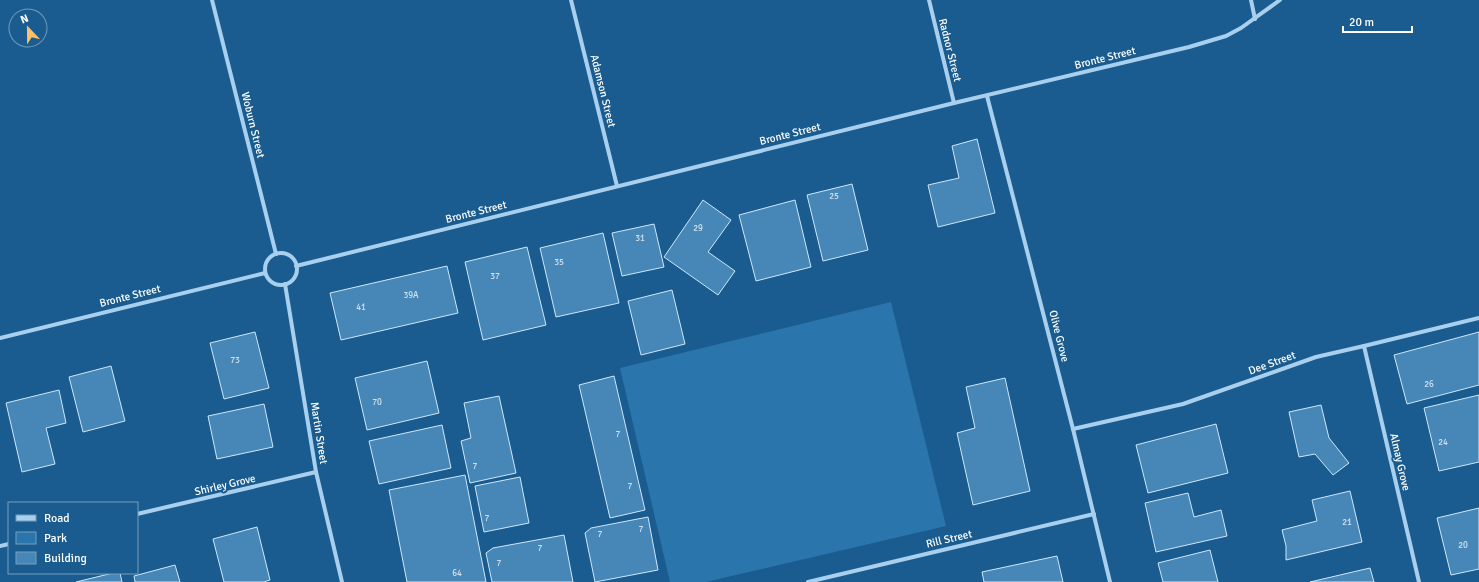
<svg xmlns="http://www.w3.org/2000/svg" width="1479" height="582" font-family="Signika,sans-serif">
	<rect width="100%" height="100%" fill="#1a5c8f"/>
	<path fill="#2a75ab" d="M 891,302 L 946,526 L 706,582 L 670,582 L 620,368 Z"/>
	<g fill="#4787b8" stroke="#cee7fa">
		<path d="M 977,139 L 995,213 L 938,227 L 928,185 L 959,178 L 952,146 Z"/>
		<path d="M 852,184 L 868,250 L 823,261 L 807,195 Z"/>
		<path d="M 703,200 L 731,220 L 708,252 L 735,271 L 718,295 L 664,257 Z"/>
		<path d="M 795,200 L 811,267 L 756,281 L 739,215 Z"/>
		<path d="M 654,224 L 664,267 L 622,276 L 612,233 Z"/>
		<path d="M 603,233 L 619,303 L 556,317 L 540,248 Z"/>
		<path d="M 527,247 L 546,325 L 483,340 L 465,262 Z"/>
		<path d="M 447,266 L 458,313 L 341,340 L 330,293 Z"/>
		<path d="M 672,290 L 685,344 L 641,355 L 628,301 Z"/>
		<path d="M 255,332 L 269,388 L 224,399 L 210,343 Z"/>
		<path d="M 1479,332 L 1479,385 L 1407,404 L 1394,355 Z"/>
		<path d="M 427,361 L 439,413 L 367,430 L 355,378 Z"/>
		<path d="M 111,366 L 125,421 L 83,432 L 69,377 Z"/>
		<path d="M 614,376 L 645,510 L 610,518 L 579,385 Z"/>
		<path d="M 1005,378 L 1030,491 L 973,505 L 957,433 L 975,428 L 966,387 Z"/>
		<path d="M 59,390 L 66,423 L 46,428 L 55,464 L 22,472 L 6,403 Z"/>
		<path d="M 1479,395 L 1479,462 L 1439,471 L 1424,408 Z"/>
		<path d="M 499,396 L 516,473 L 470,483 L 461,441 L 471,438 L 464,403 Z"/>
		<path d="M 264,404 L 273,447 L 217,459 L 208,416 Z"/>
		<path d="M 1321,405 L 1329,438 L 1349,463 L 1333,475 L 1315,454 L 1299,457 L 1289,412 Z"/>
		<path d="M 1216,424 L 1228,473 L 1148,493 L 1136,445 Z"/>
		<path d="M 442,425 L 451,468 L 379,484 L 369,441 Z"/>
		<path d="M 465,475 L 486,582 L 407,582 L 389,490 Z"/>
		<path d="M 520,477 L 529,523 L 484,532 L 475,486 Z"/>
		<path d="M 1350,491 L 1362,542 L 1286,560 L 1286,546 L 1282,530 L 1317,521 L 1312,500 Z"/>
		<path d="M 1188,493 L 1194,517 L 1221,510 L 1227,536 L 1156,552 L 1145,503 Z"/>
		<path d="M 1479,508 L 1479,569 L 1451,575 L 1437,518 Z"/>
		<path d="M 648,517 L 658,570 L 595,582 L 585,533 L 591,528 Z"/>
		<path d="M 257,527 L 270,580 L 264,582 L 224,582 L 213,539 Z"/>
		<path d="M 564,535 L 573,582 L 492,582 L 486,553 L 493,548 Z"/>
		<path d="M 1210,550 L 1218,582 L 1163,582 L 1158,563 Z"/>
		<path d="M 1057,556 L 1063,582 L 984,582 L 982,572 Z"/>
		<path d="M 175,565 L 180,582 L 135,582 L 134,576 Z"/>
		<path d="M 1370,568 L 1374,582 L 1310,582 Z"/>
		<path d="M 113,573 L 120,573 L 122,582 L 76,582 Z"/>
	</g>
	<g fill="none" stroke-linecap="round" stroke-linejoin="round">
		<g stroke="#a8d0ee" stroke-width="4">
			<path d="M 212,0 L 276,254"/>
			<path d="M 571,0 L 617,186"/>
			<path d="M 929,0 L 954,103"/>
			<path d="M 1251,0 L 1255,19"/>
			<path d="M 987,96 L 1073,429 L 1110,582"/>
			<circle cx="281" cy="269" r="16"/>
			<path d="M 296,266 L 954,103 L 1189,47 L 1226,36 L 1241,28 L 1280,0"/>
			<path d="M 285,284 L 316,472 L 342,582"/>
			<path d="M 0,338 L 265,273"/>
			<path d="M 1364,346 L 1419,582"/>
			<path d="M 1073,429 L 1183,404 L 1316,357 L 1364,346 L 1479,318"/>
			<path d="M 137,514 L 316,472"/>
			<path d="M 0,546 L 9,544"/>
			<path d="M 808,582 L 1094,514"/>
		</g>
	</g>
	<g text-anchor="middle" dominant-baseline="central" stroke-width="4" stroke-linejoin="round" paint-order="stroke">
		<g font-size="9" fill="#d1e1ed">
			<text x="834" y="196">25</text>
			<text x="698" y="228">29</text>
			<text x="640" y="238">31</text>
			<text x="559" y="262">35</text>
			<text x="495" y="276">37</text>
			<text x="411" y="295">39A</text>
			<text x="361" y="307">41</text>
			<text x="235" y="360">73</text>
			<text x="1429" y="384">26</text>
			<text x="377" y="402">70</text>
			<text x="618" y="434">7</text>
			<text x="1443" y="442">24</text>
			<text x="475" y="466">7</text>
			<text x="630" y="486">7</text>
			<text x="487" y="518">7</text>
			<text x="1347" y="522">21</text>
			<text x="641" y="529">7</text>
			<text x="600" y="534">7</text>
			<text x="1463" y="545">20</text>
			<text x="540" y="548">7</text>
			<text x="499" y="563">7</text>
			<text x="457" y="573">64</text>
		</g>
		<g font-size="11" fill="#fff" stroke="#1a5c8f">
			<text transform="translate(950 50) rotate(76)">Radnor Street</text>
			<text transform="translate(1105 58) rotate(-14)">Bronte Street</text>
			<text transform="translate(603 91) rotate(76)">Adamson Street</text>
			<text transform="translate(253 125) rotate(76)">Woburn Street</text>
			<text transform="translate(790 134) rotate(-14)">Bronte Street</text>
			<text transform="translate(476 212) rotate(-14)">Bronte Street</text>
			<text transform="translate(130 296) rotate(-14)">Bronte Street</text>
			<text transform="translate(1059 336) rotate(76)">Olive Grove</text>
			<text transform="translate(1272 363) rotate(-20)">Dee Street</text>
			<text transform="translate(319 433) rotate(81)">Martin Street</text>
			<text transform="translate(1400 462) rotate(77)">Almay Grove</text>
			<text transform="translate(225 485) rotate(-13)">Shirley Grove</text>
			<text transform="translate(949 539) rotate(-13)">Rill Street</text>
		</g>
	</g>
	<rect x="8" y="502" width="130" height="72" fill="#1a5c8f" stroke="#769dbc"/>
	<rect x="16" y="515" width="20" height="6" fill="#a8d0ee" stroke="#769dbc"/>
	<text x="44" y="522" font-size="12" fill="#ffffff">Road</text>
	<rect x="16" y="532" width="20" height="12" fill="#2a75ab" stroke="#769dbc"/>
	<text x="44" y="542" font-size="12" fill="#ffffff">Park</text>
	<rect x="16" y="552" width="20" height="12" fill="#4787b8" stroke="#769dbc"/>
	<text x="44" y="562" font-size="12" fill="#ffffff">Building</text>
	<g transform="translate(28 28) rotate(338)"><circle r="19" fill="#1a5c8f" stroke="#769dbc"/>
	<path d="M0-3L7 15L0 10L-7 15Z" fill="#ffbf65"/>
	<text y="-6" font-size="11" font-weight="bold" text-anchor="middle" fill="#ffffff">N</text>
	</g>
	<path d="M1343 26v6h69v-6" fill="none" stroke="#ffffff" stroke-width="2"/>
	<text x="1349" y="26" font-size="12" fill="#ffffff" stroke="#1a5c8f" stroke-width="3" paint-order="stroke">20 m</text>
</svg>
